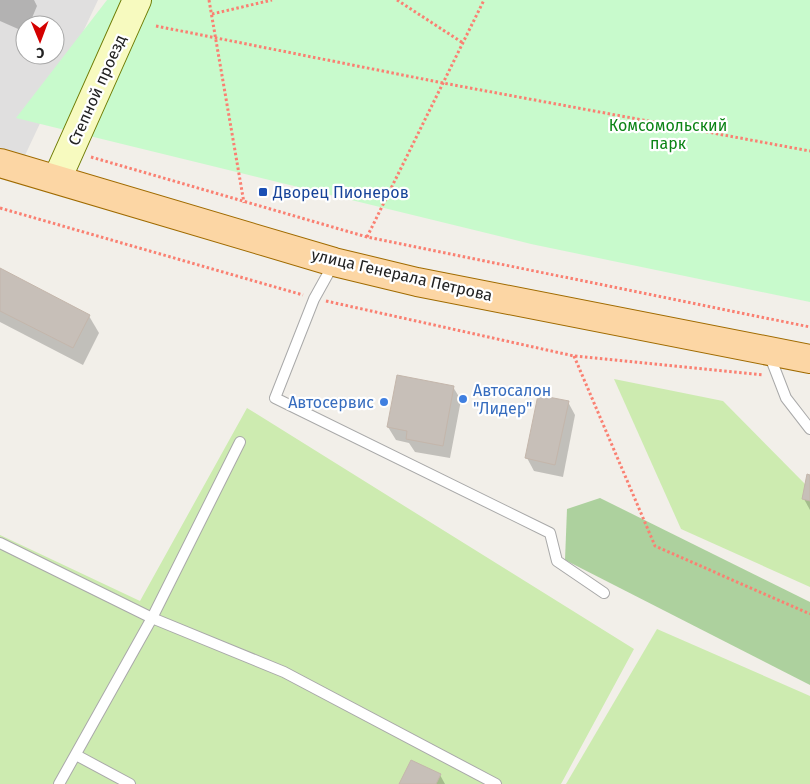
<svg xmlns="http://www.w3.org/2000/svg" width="810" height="784" font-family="'Fira Sans',sans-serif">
	<rect width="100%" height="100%" fill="#f2efe9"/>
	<path fill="#e0dfdf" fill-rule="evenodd" d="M 0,0 L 98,0 L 19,168 L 0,159 ZM 25,25 L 55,25 L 55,55 L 25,55 Z"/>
	<g fill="#cdebb0">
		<path d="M 614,379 L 723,401 L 810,489 L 810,587 L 681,529 Z"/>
		<path d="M 247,408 L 634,649 L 561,784 L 0,784 L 0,535 L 140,601 Z"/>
		<path d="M 657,629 L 810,696 L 810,784 L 566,784 Z"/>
	</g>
	<path fill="#add19e" d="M 600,498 L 810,602 L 810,685 L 565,560 L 567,509 Z"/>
	<path fill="#c8facc" d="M 107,0 L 810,0 L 810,302 L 531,244 L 16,118 Z"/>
	<g fill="#0003">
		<path d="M 0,0 L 34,0 L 37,6 L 29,25 L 25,25 L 25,32 L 0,21 Z"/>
		<path d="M 0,270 L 89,316 L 99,333 L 83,365 L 0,322 Z"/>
		<path d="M 453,387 L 461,400 L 450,458 L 415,452 L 409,443 L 396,440 L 388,427 Z"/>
		<path d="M 568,402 L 575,415 L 563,477 L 534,471 L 527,458 Z"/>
		<path d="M 810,476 L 810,510 L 804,499 Z"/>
		<path d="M 440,775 L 445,784 L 400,784 Z"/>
	</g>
	<g fill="#c7bfb8" stroke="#c4b6ab">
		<path d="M 0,268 L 90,315 L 73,348 L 0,311 Z"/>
		<path d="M 397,375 L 454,386 L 443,446 L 406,439 L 407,431 L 387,427 Z"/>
		<path d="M 538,395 L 569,401 L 555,465 L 525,458 Z"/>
		<path d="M 807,474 L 810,475 L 810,501 L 802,499 Z"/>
		<path d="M 411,760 L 441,774 L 436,784 L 399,784 Z"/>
	</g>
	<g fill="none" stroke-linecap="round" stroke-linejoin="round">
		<defs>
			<g id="lane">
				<path d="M 334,263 L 314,299 L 275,398 L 550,533 L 557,561 L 604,593"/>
				<path d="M 769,354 L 786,398 L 810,429"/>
				<path d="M 0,543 L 152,618 L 284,672 L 496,784"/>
				<path d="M 76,755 L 130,784"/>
				<path d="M 59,784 L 152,618 L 240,442"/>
			</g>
			<path id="secondary" d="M 57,179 L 137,0"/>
			<path id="primary" d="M 0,163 L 334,262 L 417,282 L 810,359"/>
		</defs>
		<use href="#lane" stroke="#a9a9a9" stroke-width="12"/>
		<use href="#secondary" stroke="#707d05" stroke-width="30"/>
		<use href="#primary" stroke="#a06b00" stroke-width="30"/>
		<g stroke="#fa8072" stroke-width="3" stroke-dasharray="2.5 2.5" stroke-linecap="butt">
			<path d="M 209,0 L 244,203"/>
			<path d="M 397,0 L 463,43"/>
			<path d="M 212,14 L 272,0"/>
			<path d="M 156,26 L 443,83 L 810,151"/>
			<path d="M 91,157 L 367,237 L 810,327"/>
			<path d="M 0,208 L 303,295"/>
			<path d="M 367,237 L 484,0"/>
			<path d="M 326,301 L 574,356 L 763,375"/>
			<path d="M 574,356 L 655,546 L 810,614"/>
		</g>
		<use href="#lane" stroke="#fff" stroke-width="10"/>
		<use href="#secondary" stroke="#f7fabf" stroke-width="28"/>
		<use href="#primary" stroke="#fcd6a4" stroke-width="28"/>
	</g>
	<rect fill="#1a4fb4" stroke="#fff" stroke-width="2" x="258" y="187" width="10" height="10" rx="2.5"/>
	<g fill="#3f7fe0" stroke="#fff" stroke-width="2">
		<circle cx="463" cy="399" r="5"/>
		<circle cx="384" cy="402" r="5"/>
	</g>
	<g text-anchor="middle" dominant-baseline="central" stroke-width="4.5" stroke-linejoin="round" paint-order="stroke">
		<g font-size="16" fill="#222" stroke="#fff">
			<text transform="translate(97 90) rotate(-66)">Степной проезд</text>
			<text transform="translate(402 275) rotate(13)">улица Генерала Петрова</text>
		</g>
		<g font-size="16" fill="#0c8416" stroke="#fff">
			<text x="668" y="125">Комсомольский<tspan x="668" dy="18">парк</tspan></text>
		</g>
		<g font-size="16" fill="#164399" stroke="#fff" text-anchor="start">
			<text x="273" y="192">Дворец Пионеров</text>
		</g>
		<g font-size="16" fill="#366cbe" stroke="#fff" text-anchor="start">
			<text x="473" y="390">Автосалон<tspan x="473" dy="18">"Лидер"</tspan></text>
			<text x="374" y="402" text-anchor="end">Автосервис</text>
		</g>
	</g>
	<g transform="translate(40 40) rotate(179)"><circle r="24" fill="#ffffff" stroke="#a7a7a7"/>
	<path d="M0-4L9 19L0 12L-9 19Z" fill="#d40000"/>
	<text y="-8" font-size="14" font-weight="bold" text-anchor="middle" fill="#222222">С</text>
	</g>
</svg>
